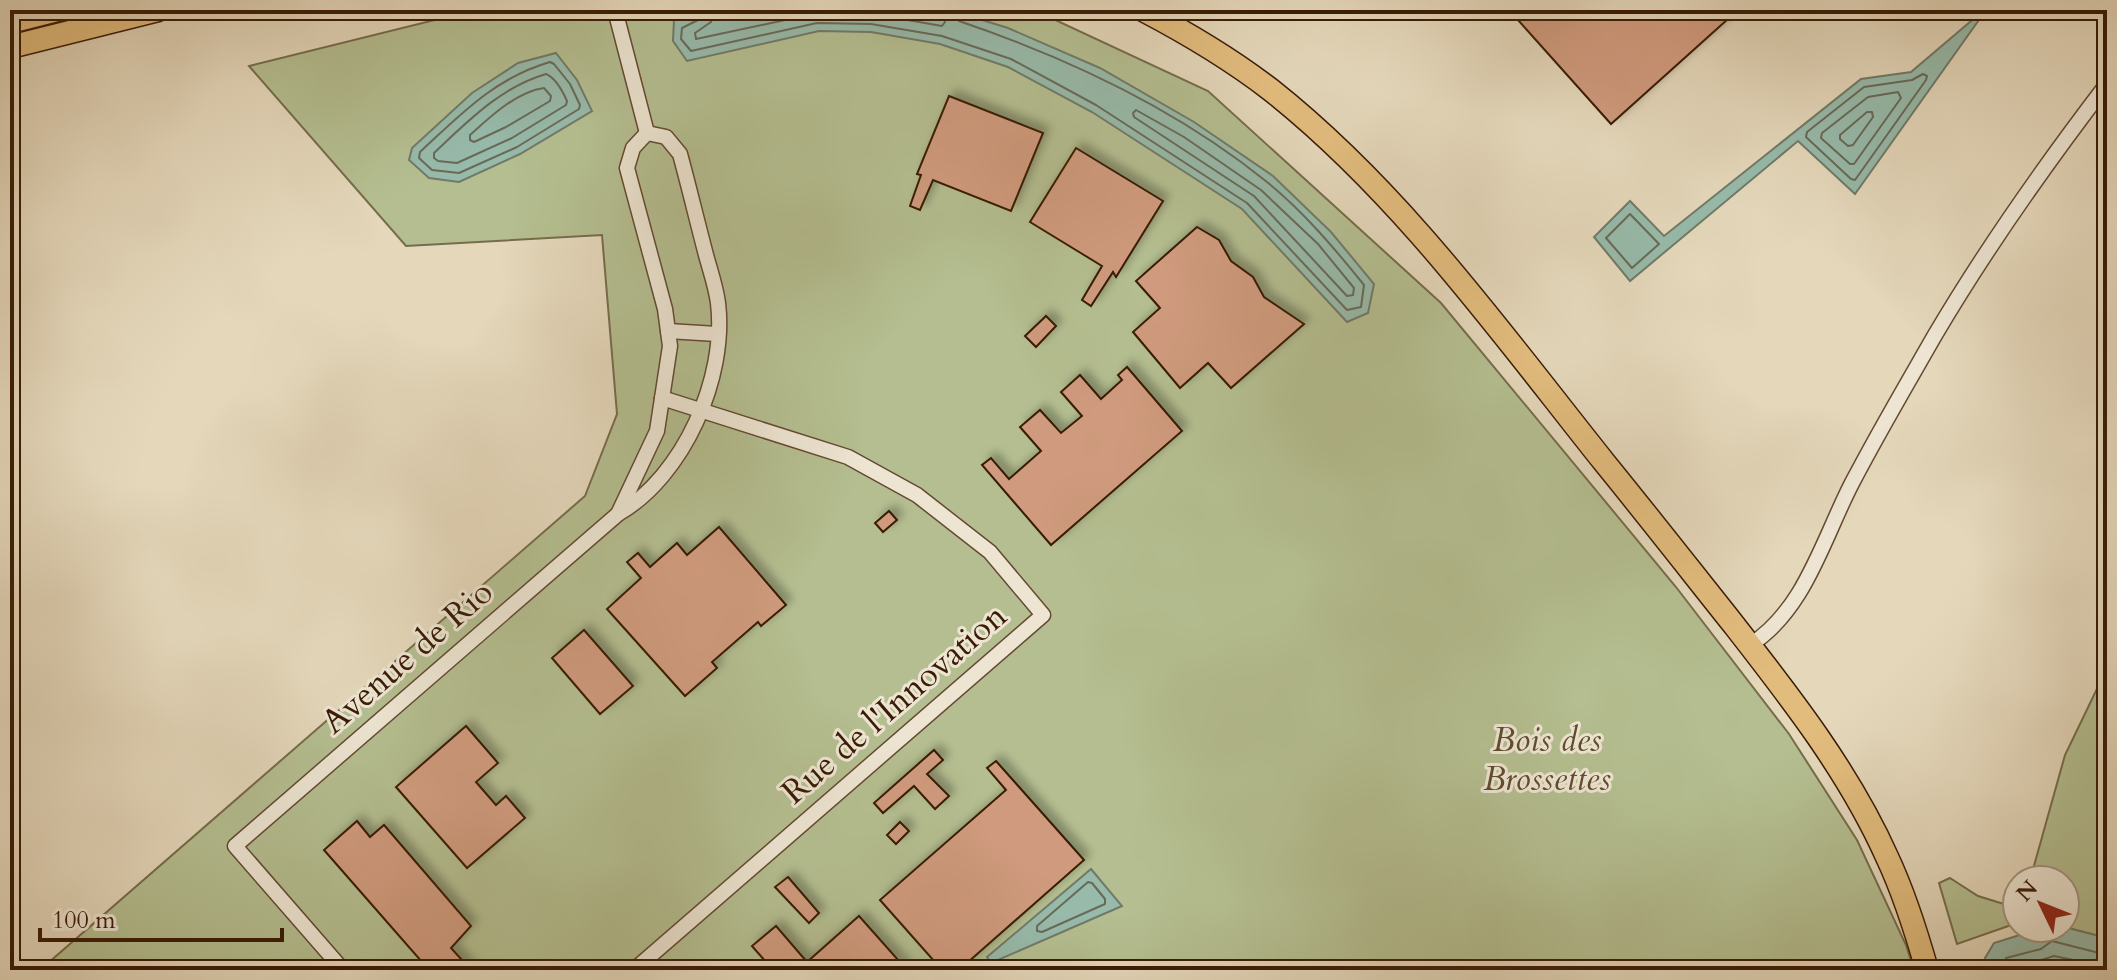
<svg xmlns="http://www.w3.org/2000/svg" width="2117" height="980" font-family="Cardo,serif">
	<defs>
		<filter id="shadow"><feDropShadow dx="6" dy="-6" stdDeviation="4" flood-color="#0004"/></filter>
	</defs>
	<rect width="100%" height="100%" fill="#e4d7ba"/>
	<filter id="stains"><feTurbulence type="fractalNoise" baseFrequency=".0025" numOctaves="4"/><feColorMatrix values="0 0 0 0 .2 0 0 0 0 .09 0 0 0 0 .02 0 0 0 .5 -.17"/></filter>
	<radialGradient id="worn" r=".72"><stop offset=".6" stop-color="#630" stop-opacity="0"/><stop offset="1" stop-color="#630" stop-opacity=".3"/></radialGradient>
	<g fill="#b4be90" stroke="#766c4b" stroke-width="2">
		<path d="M 475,10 L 1034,10 L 1208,91 L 1441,303 L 1676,587 L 1789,734 L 1857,840 L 1906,945 L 1914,970 L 40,970 L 585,496 L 617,414 L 602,235 L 406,246 L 249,66 Z"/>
		<path d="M 2107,668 L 2107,938 L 2068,928 L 2026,933 L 2023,928 L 2065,928 L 2065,880 L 2030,880 L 2065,755 Z"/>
		<path d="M 1950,878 L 1978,896 L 2017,908 L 2017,923 L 1957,944 L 1939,883 Z"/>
	</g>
	<g fill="#97baaa" stroke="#717a68" stroke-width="2">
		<path d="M 708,10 L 950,10 L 1008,28 L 1100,68 L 1194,122 L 1273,176 L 1331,232 L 1374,284 L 1368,313 L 1347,322 L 1242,209 L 1092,112 L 1008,67 L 940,44 L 871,32 L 819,31 L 687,61 L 673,41 L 674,20 Z"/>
		<path d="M 1984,10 L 1986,10 L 1855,194 L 1798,141 L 1630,281 L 1594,237 L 1630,201 L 1664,236 L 1861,79 L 1911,72 Z"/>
		<path d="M 556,53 L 577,80 L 592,111 L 520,154 L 459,182 L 429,178 L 409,160 L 412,148 L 472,93 L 518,63 Z"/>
		<path d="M 1091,869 L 1122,906 L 991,963 L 987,957 Z"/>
		<path d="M 2068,928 L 2107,938 L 2107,970 L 1986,970 L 1985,958 L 1994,943 L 2026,933 Z"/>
	</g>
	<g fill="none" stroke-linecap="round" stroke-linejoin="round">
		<g stroke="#686a58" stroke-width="2">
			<path d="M 704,10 L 700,19 L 682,28 L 681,39 L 691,51 L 817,23 L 871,24 L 942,36 L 1011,59 L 1096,105 L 1247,203 L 1347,310 L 1361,307 L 1364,285 C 1335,249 1304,212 1267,182 C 1177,109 1068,58 959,21 L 954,16 L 954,10"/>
			<path d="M 714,10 L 711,22 L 695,33 L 696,39 L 818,13 L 873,14 L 942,26 L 945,22 L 943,10"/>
			<path d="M 550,62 L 554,64 L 570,84 L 580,105 L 579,109 L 517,147 L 459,173 L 432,170 L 419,158 L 420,152 C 461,114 495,78 550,62 Z"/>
			<path d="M 546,74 C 556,78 563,92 567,101 L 566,105 L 512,138 L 457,163 L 438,161 L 434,158 L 434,153 C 468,121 501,87 546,74 Z"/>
			<path d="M 1923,74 L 1927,76 L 1926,80 L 1855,180 L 1851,179 L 1806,137 L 1807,132 L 1864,87 L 1912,80 Z"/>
			<path d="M 544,88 L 551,96 L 550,101 L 506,127 L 474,142 L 470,140 L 470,135 C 490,117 516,92 544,88 Z"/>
			<path d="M 1898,92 L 1901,98 L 1854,164 L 1850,164 L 1821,138 L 1822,133 L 1868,97 Z"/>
			<path d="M 1136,110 L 1184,137 L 1261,190 L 1318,244 L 1354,288 L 1353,295 L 1347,296 L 1254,196 L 1134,117 L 1133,113 Z"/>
			<path d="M 1867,112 L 1872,112 L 1873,117 L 1853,145 L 1848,146 L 1840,139 L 1840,135 Z"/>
			<path d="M 1630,214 L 1659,244 L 1632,268 L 1606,238 Z"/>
			<path d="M 1088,882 L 1092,883 L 1105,899 L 1105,904 L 1042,932 L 1037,931 L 1037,926 Z"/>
			<path d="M 2004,970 L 2006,958 L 2041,949 L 2052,941 L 2107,955"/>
			<path d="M 2016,970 L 2018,967 L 2054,956 L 2107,967"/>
		</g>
	</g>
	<g fill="#cf9a7d" stroke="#391b06" stroke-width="2" filter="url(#shadow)">
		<path d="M 1509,10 L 1738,10 L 1611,124 Z"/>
		<path d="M 949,96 L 1043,133 L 1011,211 L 933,180 L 920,210 L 910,206 L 921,175 L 917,174 Z"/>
		<path d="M 1076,148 L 1163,201 L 1116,277 L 1113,272 L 1091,306 L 1082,300 L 1102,266 L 1030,222 Z"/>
		<path d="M 1197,227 L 1219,240 L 1231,261 L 1253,277 L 1264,297 L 1304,324 L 1231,388 L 1208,363 L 1180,388 L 1133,332 L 1160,308 L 1136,281 Z"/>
		<path d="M 1046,316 L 1056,326 L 1036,347 L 1025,336 Z"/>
		<path d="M 1127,367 L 1182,431 L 1051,545 L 982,465 L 991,458 L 1009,479 L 1041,451 L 1020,427 L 1040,410 L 1061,433 L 1082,416 L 1061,392 L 1080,375 L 1101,399 L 1122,380 L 1118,375 Z"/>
		<path d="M 889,511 L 897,520 L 883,532 L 875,523 Z"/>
		<path d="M 719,527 L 786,605 L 761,626 L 758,622 L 712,662 L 717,668 L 685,696 L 607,609 L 641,578 L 627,562 L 638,553 L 650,567 L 677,543 L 687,555 Z"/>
		<path d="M 584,630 L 633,686 L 600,714 L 552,658 Z"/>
		<path d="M 466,726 L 498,763 L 476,782 L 496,805 L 506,796 L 525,818 L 467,868 L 396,787 Z"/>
		<path d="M 934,750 L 943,760 L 927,774 L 949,796 L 935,809 L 914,786 L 883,813 L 874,803 Z"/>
		<path d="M 996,761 L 1084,860 L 959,970 L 942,970 L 880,900 L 1006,790 L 987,768 Z"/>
		<path d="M 357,821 L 370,837 L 384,825 L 471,926 L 451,948 L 471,970 L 429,970 L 324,850 Z"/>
		<path d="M 900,822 L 909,831 L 896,844 L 887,835 Z"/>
		<path d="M 788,877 L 819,913 L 809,923 L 775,887 Z"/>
		<path d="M 859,916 L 907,970 L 773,970 L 752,946 L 776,926 L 807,962 Z"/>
	</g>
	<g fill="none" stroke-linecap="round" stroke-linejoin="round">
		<defs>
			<g id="minor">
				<path d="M 615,10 L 647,133"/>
				<path d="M 668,331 L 717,334"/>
				<path d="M 618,514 L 657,431 L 670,346 L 665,309 L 627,168 L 633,148 L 647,133"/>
				<path d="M 1750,645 C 1805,610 1823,539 1852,483 C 1878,433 1907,384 1935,335 C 1987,247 2045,165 2107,84"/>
				<path d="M 343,970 L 235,846 L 618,514 C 684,476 727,377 718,303 C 716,287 710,270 706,255 C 697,221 689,187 680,154 L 666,137 L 647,133"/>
				<path d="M 634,970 L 1043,615 L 990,552 L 917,495 L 848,457 L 662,398"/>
			</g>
			<g id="primary">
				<path d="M 1143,10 C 1187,33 1232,60 1271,90 C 1401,193 1501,333 1604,462 C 1648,516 1691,571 1734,625 C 1791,698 1849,772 1887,857 C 1904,893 1916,931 1927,970"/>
				<path d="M 10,22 L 57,10"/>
				<path d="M 10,47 L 158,10"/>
			</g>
		</defs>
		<use href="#minor" stroke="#644a33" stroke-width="17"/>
		<use href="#primary" stroke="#391b06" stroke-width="25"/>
		<use href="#minor" stroke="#ede5d2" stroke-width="14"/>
		<use href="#primary" stroke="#e2bc7d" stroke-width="22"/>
	</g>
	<g text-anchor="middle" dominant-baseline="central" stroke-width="6" stroke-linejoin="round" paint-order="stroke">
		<g font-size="34" fill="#391b06" stroke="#ede5d2">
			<text transform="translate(407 657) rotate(-41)">Avenue de Rio</text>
			<text transform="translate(894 704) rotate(-41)">Rue de l'Innovation</text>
		</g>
		<g font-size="34" font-style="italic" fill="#5e4c2f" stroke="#ede5d2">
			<text x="1547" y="740">Bois des<tspan x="1547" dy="39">Brossettes</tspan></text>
		</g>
	</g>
	<rect width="2117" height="980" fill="none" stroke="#e4d7ba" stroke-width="40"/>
	<rect x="12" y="12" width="2093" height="956" fill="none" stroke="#391b06" stroke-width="4"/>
	<rect x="20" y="20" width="2077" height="940" fill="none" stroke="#391b06" stroke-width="2"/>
	<g transform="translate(2041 904) rotate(313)"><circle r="38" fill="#ede5d2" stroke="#a59480" stroke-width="2"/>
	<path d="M0-6L14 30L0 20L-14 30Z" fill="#8f2418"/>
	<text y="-12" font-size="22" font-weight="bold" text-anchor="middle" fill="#391b06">N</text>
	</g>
	<path d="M40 928v12h242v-12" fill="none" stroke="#391b06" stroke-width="4"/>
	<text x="52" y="928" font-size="24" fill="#391b06" stroke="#ede5d2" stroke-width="6" paint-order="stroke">100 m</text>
	<rect width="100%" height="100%" filter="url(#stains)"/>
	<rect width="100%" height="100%" fill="url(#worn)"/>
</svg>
